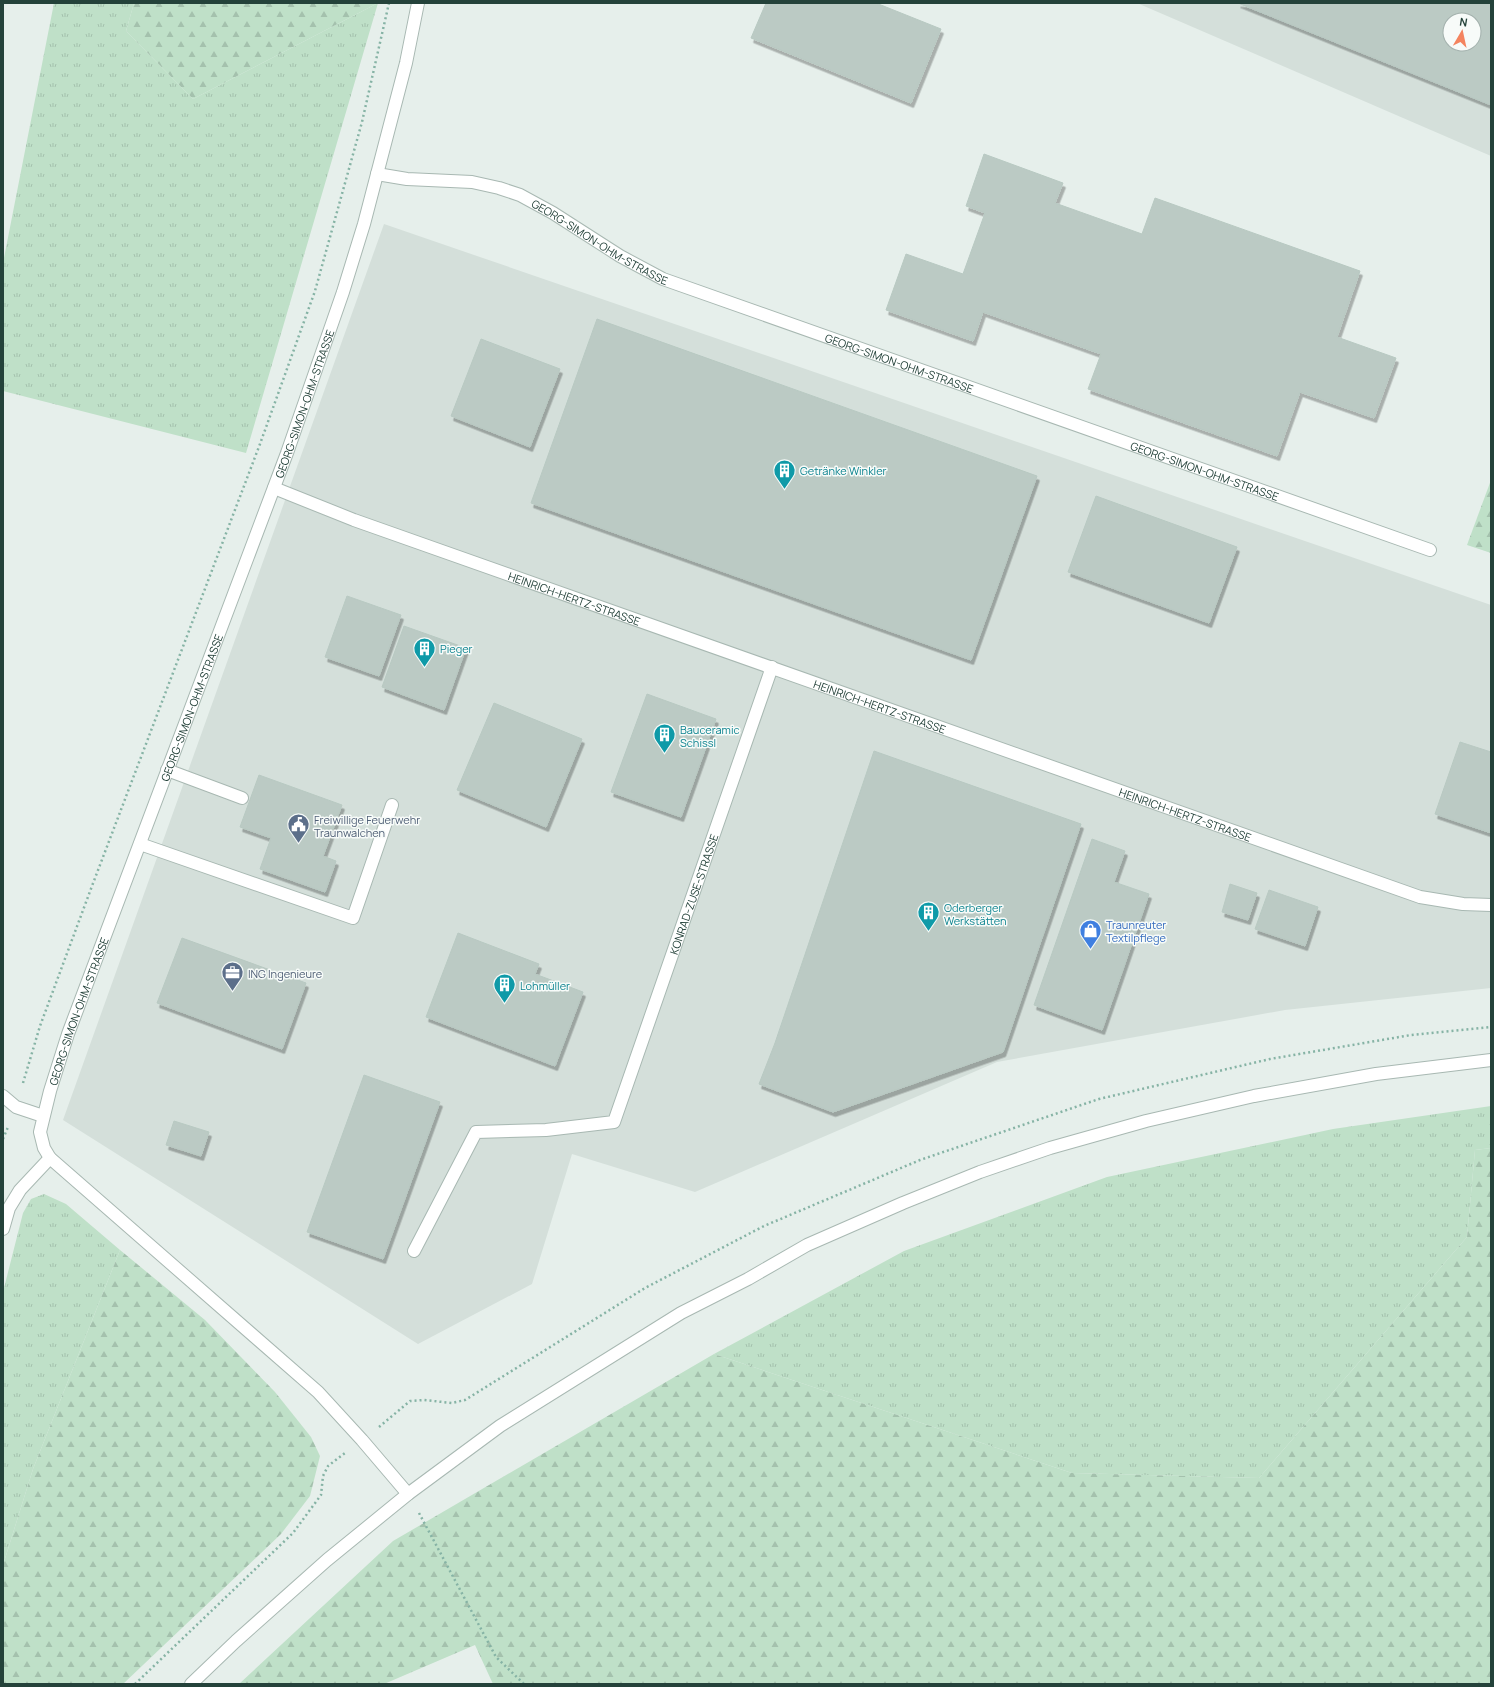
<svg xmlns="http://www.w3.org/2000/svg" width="1494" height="1687" font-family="Manrope,sans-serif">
	<defs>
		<pattern id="grass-tufts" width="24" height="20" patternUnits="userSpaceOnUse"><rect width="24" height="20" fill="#bfe0c8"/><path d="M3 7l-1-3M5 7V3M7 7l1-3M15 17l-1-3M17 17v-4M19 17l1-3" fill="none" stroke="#a4c1ad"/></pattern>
		<pattern id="forest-firs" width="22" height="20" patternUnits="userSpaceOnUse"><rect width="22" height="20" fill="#bfe0c8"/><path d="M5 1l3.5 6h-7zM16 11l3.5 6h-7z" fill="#a4c1ad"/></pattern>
		<filter id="shadow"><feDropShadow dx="2.5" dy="4.5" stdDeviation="0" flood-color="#0004"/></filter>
	</defs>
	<rect width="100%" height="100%" fill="#e6efeb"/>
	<g fill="#d4dfda" fill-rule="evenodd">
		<path d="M 1137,3 L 1491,3 L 1491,156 ZM 1450,20 L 1474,20 L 1474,44 L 1450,44 Z"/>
		<path d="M 384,224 L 1491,605 L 1491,988 L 1285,1010 L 997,1062 L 695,1192 L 572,1154 L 532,1284 L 418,1344 L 63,1120 Z"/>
	</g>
	<g fill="url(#grass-tufts)">
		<path d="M 54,3 L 134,3 L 126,31 L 193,99 L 378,3 L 246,453 L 3,391 L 3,263 Z"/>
		<path d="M 1491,1106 L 1491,1148 L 1475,1150 L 1467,1237 L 1259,1478 L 1072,1473 L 714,1354 L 904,1251 L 1107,1177 L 1333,1129 Z"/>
		<path d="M 44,1194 L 66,1204 L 120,1250 L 33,1469 L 3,1565 L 3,1292 L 23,1213 L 31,1199 Z"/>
	</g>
	<g fill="url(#forest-firs)">
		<path d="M 134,3 L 378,3 L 193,99 L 126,31 Z"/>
		<path d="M 1491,480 L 1491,553 L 1467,545 Z"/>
		<path d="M 1491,1148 L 1491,1684 L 493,1684 L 475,1645 L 384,1684 L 239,1684 L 393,1541 L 714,1354 L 1072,1473 L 1259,1478 L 1467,1237 L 1475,1150 Z"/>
		<path d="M 120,1250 L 205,1320 L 275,1392 L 311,1437 L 320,1456 L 310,1496 L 281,1534 L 123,1684 L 3,1684 L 3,1565 L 33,1469 Z"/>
	</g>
	<g fill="#bbcac4" stroke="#b8c9c2" fill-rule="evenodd" filter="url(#shadow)">
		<path d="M 766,3 L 876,3 L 941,29 L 911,103 L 751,38 Z"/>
		<path d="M 1238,3 L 1491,3 L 1491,105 ZM 1450,20 L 1474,20 L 1474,44 L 1450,44 Z"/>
		<path d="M 984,154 L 1063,183 L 1055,203 L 1142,234 L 1155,198 L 1360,271 L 1337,337 L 1396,358 L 1374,418 L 1300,392 L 1277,456 L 1088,389 L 1101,354 L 983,312 L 973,341 L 886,310 L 906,254 L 963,274 L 985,213 L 966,206 Z"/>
		<path d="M 597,319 L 1037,476 L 971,660 L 531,503 Z"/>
		<path d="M 481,339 L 560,369 L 530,447 L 451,416 Z"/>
		<path d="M 1096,496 L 1237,547 L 1209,623 L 1068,572 Z"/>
		<path d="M 347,596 L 401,615 L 379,676 L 325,657 Z"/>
		<path d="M 404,626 L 466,648 L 444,710 L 382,687 Z"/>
		<path d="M 647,694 L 716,719 L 681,817 L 611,792 Z"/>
		<path d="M 494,703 L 582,739 L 546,827 L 457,790 Z"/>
		<path d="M 1460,742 L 1491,752 L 1491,833 L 1435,814 Z"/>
		<path d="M 874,751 L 1081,824 L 1003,1052 L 833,1112 L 759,1084 L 775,1043 Z"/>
		<path d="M 259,775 L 342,805 L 323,856 L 336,861 L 325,892 L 260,869 L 271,838 L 240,827 Z"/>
		<path d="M 1092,839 L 1125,851 L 1114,882 L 1149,894 L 1102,1030 L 1034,1005 Z"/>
		<path d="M 1230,884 L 1257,893 L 1248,920 L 1222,912 Z"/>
		<path d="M 1269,890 L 1318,907 L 1305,946 L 1255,929 Z"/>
		<path d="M 458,933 L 539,964 L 535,974 L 583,992 L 555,1066 L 426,1017 Z"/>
		<path d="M 182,938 L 306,983 L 282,1049 L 157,1003 Z"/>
		<path d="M 364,1075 L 440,1102 L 383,1259 L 307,1232 Z"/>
		<path d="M 174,1121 L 209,1132 L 201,1156 L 166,1145 Z"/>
	</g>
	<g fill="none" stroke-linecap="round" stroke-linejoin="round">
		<defs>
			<g id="minor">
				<path id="s1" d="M 377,174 L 407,179 L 472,182 L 499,188 L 520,195 L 553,213 L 620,256 L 663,279 L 1430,550"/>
				<path id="s2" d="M 274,488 L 354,520 L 1420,897 L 1463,904 L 1491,905"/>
				<path d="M 167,770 L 242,798"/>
				<path d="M 140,844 L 353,918 L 392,805"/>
				<path d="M 3,1096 L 16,1107 L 43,1116"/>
				<path d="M 3,1229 L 9,1208 L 20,1190 L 50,1158"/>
				<path id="s3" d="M 414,1251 L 476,1132 L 546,1130 L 614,1122 L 772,667"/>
				<path id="s4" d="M 408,1494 L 362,1440 L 318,1392 L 50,1158 L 44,1148 L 40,1132 L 50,1091 L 68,1034 L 287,453 L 343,292 L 364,224 L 406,63 L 418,3"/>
				<path d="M 191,1684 L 236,1641 L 327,1560 L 408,1494 L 500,1426 L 681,1313 L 748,1279 L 807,1245 L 903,1203 L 980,1172 L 1050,1148 L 1146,1121 L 1254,1096 L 1376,1074 L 1491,1060"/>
			</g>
		</defs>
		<use href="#minor" stroke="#a8b8b2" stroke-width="14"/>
		<g stroke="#86b3a5" stroke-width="2.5" stroke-dasharray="2 3" stroke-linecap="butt">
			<path d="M 23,1083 L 40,1026 L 92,886 L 260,444 L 315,291 L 362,122 L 389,3"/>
			<path d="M 3,1139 L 8,1127"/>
			<path d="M 379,1427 L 410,1401 L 424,1400 L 452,1403 L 465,1400 L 645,1288 L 764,1226 L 920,1160 L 1099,1099 L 1270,1059 L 1411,1035 L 1491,1027"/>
			<path d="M 419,1513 L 496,1657 L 524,1684"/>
			<path d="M 135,1684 L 293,1533 L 321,1495 L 323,1476 L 328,1466 L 345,1453"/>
		</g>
		<use href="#minor" stroke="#fff" stroke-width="12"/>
	</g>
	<defs>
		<symbol id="building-pin" viewBox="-11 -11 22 30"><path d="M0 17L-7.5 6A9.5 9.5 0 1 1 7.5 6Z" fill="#0f9aa8" stroke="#f7fbf9"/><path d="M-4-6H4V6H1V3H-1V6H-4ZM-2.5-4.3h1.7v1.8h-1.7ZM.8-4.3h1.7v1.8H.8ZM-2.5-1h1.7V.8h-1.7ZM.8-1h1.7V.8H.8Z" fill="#fff"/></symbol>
		<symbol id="civic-pin" viewBox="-11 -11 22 30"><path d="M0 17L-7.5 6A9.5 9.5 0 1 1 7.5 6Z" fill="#5c6f8a" stroke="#f7fbf9"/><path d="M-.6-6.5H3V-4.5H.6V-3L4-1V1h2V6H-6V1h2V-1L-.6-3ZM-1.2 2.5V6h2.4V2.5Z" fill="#fff"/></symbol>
		<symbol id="shop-pin" viewBox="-11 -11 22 30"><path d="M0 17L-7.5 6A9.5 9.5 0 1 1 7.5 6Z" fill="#3f7fe0" stroke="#f7fbf9"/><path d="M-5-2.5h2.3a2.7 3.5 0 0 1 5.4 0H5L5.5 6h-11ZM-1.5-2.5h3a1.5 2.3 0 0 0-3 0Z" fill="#fff"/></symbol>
		<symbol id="office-pin" viewBox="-11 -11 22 30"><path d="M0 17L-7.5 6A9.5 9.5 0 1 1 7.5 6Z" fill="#5c6f8a" stroke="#f7fbf9"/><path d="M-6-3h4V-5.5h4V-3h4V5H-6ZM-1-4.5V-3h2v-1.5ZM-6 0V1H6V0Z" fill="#fff"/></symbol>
	</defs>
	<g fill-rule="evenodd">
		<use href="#building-pin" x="772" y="458" width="25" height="34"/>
		<use href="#building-pin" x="412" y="636" width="25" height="34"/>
		<use href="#building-pin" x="652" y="722" width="25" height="34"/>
		<use href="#civic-pin" x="286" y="812" width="25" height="34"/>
		<use href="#building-pin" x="916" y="900" width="25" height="34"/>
		<use href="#shop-pin" x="1078" y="918" width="25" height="34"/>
		<use href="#office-pin" x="220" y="960" width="25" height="34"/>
		<use href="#building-pin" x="492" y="972" width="25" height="34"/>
	</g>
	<g text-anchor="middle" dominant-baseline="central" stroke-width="3" stroke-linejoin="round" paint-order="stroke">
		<g font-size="11" fill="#24423a" stroke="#f7fbf9">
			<text stroke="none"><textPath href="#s1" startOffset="238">GEORG-SIMON-OHM-STRASSE</textPath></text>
			<text stroke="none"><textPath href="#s1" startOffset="562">GEORG-SIMON-OHM-STRASSE</textPath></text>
			<text stroke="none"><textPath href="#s4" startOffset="1295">GEORG-SIMON-OHM-STRASSE</textPath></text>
			<text stroke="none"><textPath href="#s1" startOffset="886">GEORG-SIMON-OHM-STRASSE</textPath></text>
			<text stroke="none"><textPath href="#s2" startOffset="320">HEINRICH-HERTZ-STRASSE</textPath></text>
			<text stroke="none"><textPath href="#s2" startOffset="644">HEINRICH-HERTZ-STRASSE</textPath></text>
			<text stroke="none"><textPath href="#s4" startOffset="971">GEORG-SIMON-OHM-STRASSE</textPath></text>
			<text stroke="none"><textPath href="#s2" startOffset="968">HEINRICH-HERTZ-STRASSE</textPath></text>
			<text stroke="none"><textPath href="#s3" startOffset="514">KONRAD-ZUSE-STRASSE</textPath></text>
			<text stroke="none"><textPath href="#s4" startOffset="647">GEORG-SIMON-OHM-STRASSE</textPath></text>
		</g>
		<g font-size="11" fill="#0d838f" stroke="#f7fbf9" text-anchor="start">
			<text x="800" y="470">Getränke Winkler</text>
			<text x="440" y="648">Pieger</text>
			<text x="680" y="729">Bauceramic<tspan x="680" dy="13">Schissl</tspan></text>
			<text x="944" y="907">Oderberger<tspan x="944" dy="13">Werkstätten</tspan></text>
			<text x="520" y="985">Lohmüller</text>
		</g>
		<g font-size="11" fill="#4e5e75" stroke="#f7fbf9" text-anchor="start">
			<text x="314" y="819">Freiwillige Feuerwehr<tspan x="314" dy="13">Traunwalchen</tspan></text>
			<text x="248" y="973">ING Ingenieure</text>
		</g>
		<g font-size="11" fill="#366cbe" stroke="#f7fbf9" text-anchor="start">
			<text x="1106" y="924">Traunreuter<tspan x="1106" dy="13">Textilpflege</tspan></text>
		</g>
	</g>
	<rect width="1494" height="1687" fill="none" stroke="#24423a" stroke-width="8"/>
	<g transform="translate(1462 32) rotate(9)"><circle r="19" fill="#f7fbf9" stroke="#a3b1ad"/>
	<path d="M0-3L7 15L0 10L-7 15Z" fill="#f4845f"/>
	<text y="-6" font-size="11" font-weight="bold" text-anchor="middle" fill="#24423a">N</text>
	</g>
</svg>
